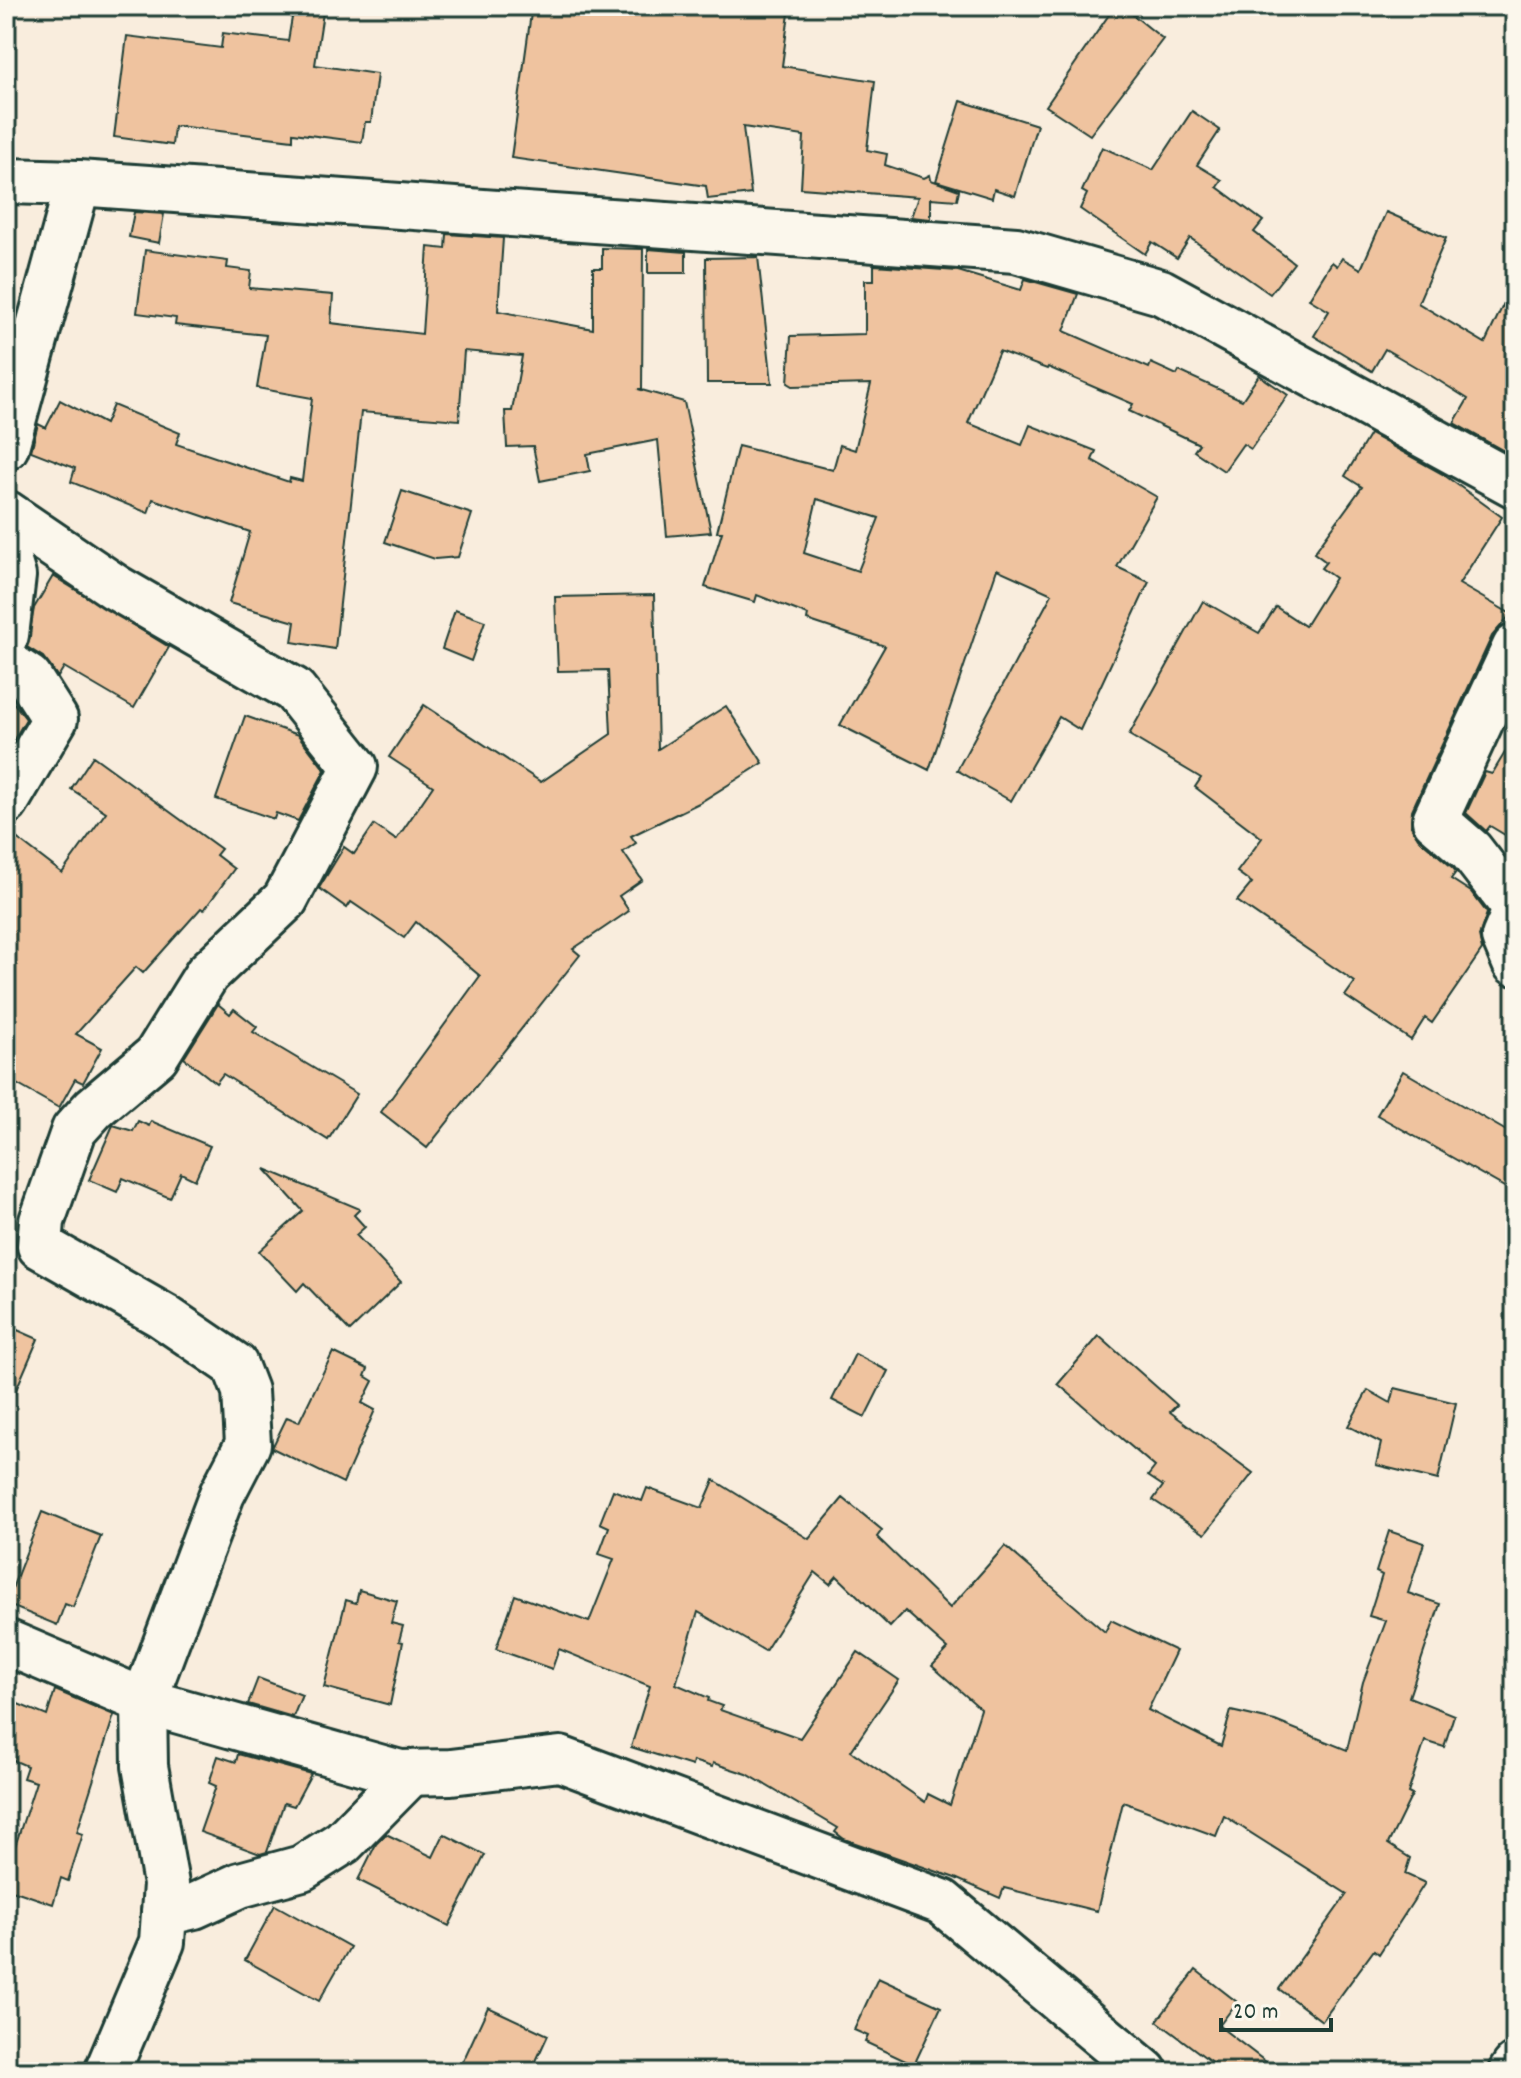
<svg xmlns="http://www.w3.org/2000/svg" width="1521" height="2078" font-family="Dekko,sans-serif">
	<rect width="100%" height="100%" fill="#f9eddd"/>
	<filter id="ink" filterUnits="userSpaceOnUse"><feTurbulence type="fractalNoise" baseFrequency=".0125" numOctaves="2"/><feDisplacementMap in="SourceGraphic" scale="16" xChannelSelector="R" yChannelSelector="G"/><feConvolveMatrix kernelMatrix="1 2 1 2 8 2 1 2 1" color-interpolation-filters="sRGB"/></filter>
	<g filter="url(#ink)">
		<g fill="#efc39f" stroke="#1f3d34" stroke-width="2" fill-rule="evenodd">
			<path d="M 294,6 L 324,6 L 315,65 L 377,74 L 371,122 L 365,122 L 362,142 L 293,133 L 293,140 L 178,126 L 174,127 L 172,145 L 114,137 L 127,36 L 221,48 L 223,33 L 288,41 Z"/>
			<path d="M 532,6 L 790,6 L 782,66 L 875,81 L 867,150 L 887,154 L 885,165 L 924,178 L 930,175 L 931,180 L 959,190 L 957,200 L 931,198 L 931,219 L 911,217 L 918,197 L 801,188 L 804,136 L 743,127 L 751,194 L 708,199 L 706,186 L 511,158 Z"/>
			<path d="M 1115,6 L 1122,6 L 1163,39 L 1090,135 L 1046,106 Z"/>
			<path d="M 961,101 L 1037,125 L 1015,196 L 994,189 L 992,198 L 936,181 Z"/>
			<path d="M 1192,111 L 1220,130 L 1197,165 L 1222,180 L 1217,187 L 1263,221 L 1254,232 L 1294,263 L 1270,294 L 1190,238 L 1177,258 L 1152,242 L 1145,254 L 1080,209 L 1087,194 L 1082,191 L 1102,147 L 1153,170 Z"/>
			<path d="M 134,212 L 164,214 L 159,243 L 129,237 Z"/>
			<path d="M 1386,212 L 1446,238 L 1418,303 L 1485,343 L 1515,280 L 1515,457 L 1454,423 L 1468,399 L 1433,377 L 1385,349 L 1372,371 L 1314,336 L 1329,311 L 1309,299 L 1332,262 L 1337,266 L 1342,258 L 1361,269 Z"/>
			<path d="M 447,234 L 503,238 L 498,311 L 593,329 L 593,268 L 602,268 L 602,248 L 643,249 L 642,389 L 638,389 L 684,402 L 711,532 L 667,536 L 658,440 L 587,454 L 590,471 L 540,481 L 533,446 L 507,447 L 505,411 L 512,411 L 522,356 L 464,351 L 459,420 L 361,412 L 335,649 L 292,642 L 295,622 L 229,603 L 250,532 L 153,499 L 148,513 L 71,482 L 75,468 L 31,451 L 38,424 L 46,428 L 60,400 L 105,424 L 113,405 L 180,433 L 176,444 L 289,482 L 290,478 L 302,481 L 312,398 L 257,388 L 266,335 L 175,325 L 176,318 L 137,313 L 145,250 L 228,261 L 227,268 L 251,271 L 249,288 L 333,295 L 331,323 L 422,334 L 428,247 L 446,249 Z"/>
			<path d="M 648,249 L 686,252 L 686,273 L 648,273 Z"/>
			<path d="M 758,257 L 772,383 L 707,383 L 706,258 Z"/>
			<path d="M 874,265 L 958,271 L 1021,290 L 1025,279 L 1078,294 L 1064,331 L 1149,368 L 1151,363 L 1177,375 L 1179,371 L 1242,400 L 1259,375 L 1288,395 L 1251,449 L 1243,444 L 1224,471 L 1194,451 L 1199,444 L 1129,411 L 1133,404 L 1048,367 L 1047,369 L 999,351 L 968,423 L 1022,445 L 1030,425 L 1096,451 L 1092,460 L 1157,497 L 1117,567 L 1149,582 L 1080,730 L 1059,717 L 1011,801 L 957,770 L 1052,594 L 997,569 L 929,770 L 840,725 L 885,646 L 807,620 L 808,615 L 757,595 L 755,602 L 705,587 L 722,532 L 717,532 L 738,446 L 833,470 L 840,445 L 855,450 L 871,384 L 793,386 L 788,383 L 791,336 L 865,334 L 865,280 L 874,280 ZM 817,499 L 879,518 L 858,571 L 804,553 Z"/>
			<path d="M 1370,434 L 1444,475 L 1502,517 L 1459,584 L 1511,614 L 1492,636 L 1412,810 L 1411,826 L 1418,838 L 1453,868 L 1456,872 L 1451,879 L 1471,892 L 1487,913 L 1479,936 L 1482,950 L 1432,1023 L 1425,1018 L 1411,1040 L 1345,996 L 1355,982 L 1237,901 L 1252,883 L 1237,872 L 1262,838 L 1195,787 L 1201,778 L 1129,735 L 1203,601 L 1259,633 L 1276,607 L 1305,626 L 1335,578 L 1321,568 L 1326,562 L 1314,553 L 1362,487 L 1345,476 Z"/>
			<path d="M 402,491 L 472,514 L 458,557 L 435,559 L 385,542 Z"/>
			<path d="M 53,576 L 169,647 L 134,708 L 64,667 L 58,677 L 43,657 L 27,647 L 34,608 Z"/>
			<path d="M 654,595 L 658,749 L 726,706 L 763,763 L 699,803 L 631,836 L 636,843 L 623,852 L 642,880 L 619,896 L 629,911 L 573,949 L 580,955 L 427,1148 L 381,1112 L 480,976 L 416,922 L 404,938 L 351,902 L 347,908 L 319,888 L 344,847 L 354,854 L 374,825 L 396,840 L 433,786 L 389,757 L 424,705 L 541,782 L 611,734 L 608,670 L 558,671 L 555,597 Z"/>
			<path d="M 455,610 L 485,621 L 471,661 L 442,649 Z"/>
			<path d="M 6,693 L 26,719 L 6,753 Z"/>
			<path d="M 245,716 L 298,735 L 325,770 L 298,821 L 276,813 L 274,819 L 216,799 Z"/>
			<path d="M 1515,736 L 1515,841 L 1490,826 L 1486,831 L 1466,813 L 1485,772 L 1492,774 Z"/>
			<path d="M 93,756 L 221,849 L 216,855 L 234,869 L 204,910 L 201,908 L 143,973 L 136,967 L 76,1034 L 102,1048 L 83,1083 L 75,1079 L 59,1108 L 6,1078 L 6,830 L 62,873 L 106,812 L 71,789 Z"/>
			<path d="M 218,1004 L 230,1014 L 234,1009 L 257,1027 L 253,1032 L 357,1094 L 328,1140 L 223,1074 L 216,1083 L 184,1058 Z"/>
			<path d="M 1403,1071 L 1515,1136 L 1515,1193 L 1377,1115 Z"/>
			<path d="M 138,1121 L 149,1126 L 151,1121 L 210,1146 L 195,1180 L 181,1173 L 170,1198 L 123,1178 L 117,1192 L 89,1180 L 113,1125 L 133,1131 Z"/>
			<path d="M 265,1169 L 360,1209 L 354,1215 L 365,1227 L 356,1235 L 401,1282 L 350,1331 L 304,1283 L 297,1291 L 259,1251 L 303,1211 Z"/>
			<path d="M 6,1325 L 38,1339 L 6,1413 Z"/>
			<path d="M 1099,1336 L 1177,1405 L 1170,1412 L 1253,1473 L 1205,1534 L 1153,1500 L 1163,1486 L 1148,1476 L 1155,1467 L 1058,1384 Z"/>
			<path d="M 333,1352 L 368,1369 L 365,1376 L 373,1381 L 362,1403 L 375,1410 L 343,1483 L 272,1448 L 287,1417 L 299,1422 Z"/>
			<path d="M 855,1354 L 888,1371 L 865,1417 L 832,1400 Z"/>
			<path d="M 1395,1388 L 1456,1403 L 1438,1480 L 1376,1465 L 1381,1443 L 1348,1426 L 1368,1390 L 1391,1403 Z"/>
			<path d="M 714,1480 L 809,1539 L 843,1498 L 882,1530 L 877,1537 L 950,1608 L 1005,1546 L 1105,1632 L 1111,1620 L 1176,1651 L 1148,1710 L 1221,1746 L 1231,1711 L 1275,1721 L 1347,1750 L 1363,1682 L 1386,1621 L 1369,1616 L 1382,1575 L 1376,1572 L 1389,1531 L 1424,1543 L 1408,1593 L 1440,1604 L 1409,1697 L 1454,1715 L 1444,1747 L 1425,1741 L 1408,1793 L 1412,1795 L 1388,1844 L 1410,1858 L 1405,1874 L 1425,1883 L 1379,1954 L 1374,1950 L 1322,2021 L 1279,1989 L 1347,1894 L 1224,1816 L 1216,1836 L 1123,1802 L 1097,1911 L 1004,1888 L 1000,1898 L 955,1878 L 844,1839 L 835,1832 L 838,1828 L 747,1774 L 713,1763 L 712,1767 L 693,1761 L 692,1766 L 631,1747 L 650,1686 L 559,1649 L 552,1669 L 496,1649 L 515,1595 L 589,1622 L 614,1559 L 599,1554 L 609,1527 L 600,1523 L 613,1490 L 642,1501 L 647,1488 L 702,1508 ZM 815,1572 L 830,1584 L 837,1576 L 890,1627 L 905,1611 L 948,1649 L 932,1666 L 981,1709 L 950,1805 L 928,1794 L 925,1802 L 851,1751 L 899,1680 L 858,1652 L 800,1738 L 720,1710 L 722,1706 L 708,1701 L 709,1698 L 676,1684 L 698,1612 L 765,1651 Z"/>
			<path d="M 42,1512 L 101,1536 L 73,1607 L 65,1604 L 57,1625 L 6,1604 Z"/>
			<path d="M 359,1590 L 397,1601 L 391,1623 L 403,1626 L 399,1641 L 403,1642 L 390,1705 L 324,1687 L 346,1600 L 356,1603 Z"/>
			<path d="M 258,1678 L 302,1695 L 293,1717 L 248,1704 Z"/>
			<path d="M 55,1690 L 114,1715 L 77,1832 L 83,1834 L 68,1881 L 61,1878 L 53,1904 L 6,1888 L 6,1874 L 36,1782 L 23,1778 L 27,1766 L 6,1757 L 6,1699 L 47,1716 Z"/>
			<path d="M 238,1754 L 311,1774 L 294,1806 L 284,1803 L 267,1852 L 260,1854 L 200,1832 L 216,1786 L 209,1783 L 218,1756 L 236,1762 Z"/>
			<path d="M 386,1834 L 433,1857 L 444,1834 L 485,1855 L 449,1926 L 358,1880 L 376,1844 Z"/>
			<path d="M 275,1905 L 350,1947 L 319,2001 L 245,1960 Z"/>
			<path d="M 1196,1970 L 1237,2002 L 1219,2026 L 1279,2072 L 1225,2072 L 1157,2021 Z"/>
			<path d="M 878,1978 L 941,2007 L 914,2065 L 865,2042 L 868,2036 L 854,2030 Z"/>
			<path d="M 488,2007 L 548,2035 L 531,2072 L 458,2072 Z"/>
		</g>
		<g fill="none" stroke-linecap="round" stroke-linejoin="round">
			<defs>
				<g id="minor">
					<path d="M 6,181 L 78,183 L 1016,250 L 1161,292 L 1515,485"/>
					<path d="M 6,447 L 78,183"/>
					<path d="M 6,513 L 115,587 L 294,690 L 355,767 L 285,900 L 207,974 L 156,1056 L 94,1108 L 74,1130 L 42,1221 L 40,1246 L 163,1316 L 235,1365 L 245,1391 L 248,1444 L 222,1494 L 144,1701 L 145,1766 L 166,1884 L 162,1942 L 107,2072"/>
					<path d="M 6,553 L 13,576 L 6,635"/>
					<path d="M 1515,647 L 1435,820 L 1471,851 L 1515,908"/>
					<path d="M 6,663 L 29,678 L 55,719 L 6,802"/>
					<path d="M 1515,911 L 1504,937 L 1515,963"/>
					<path d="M 6,1642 L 144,1701 L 400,1773 L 451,1772 L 560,1759 L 942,1902 L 1145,2072"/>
					<path d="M 164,1913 L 194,1906 L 240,1885 L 302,1868 L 343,1842 L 411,1773"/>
					<path d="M 1511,2072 L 1515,2066"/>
				</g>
			</defs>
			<use href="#minor" stroke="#1f3d34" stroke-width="50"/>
			<use href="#minor" stroke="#fbf7ec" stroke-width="44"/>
		</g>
	</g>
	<rect width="1521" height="2078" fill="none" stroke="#fbf7ec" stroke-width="32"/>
	<rect x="16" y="16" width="1489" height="2046" fill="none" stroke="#1f3d34" stroke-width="3" filter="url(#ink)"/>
	<path d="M1221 2018v12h110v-12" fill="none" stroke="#1f3d34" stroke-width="4"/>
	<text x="1233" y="2018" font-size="24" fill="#1f3d34" stroke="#fbf7ec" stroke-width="6" paint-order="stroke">20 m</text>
</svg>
